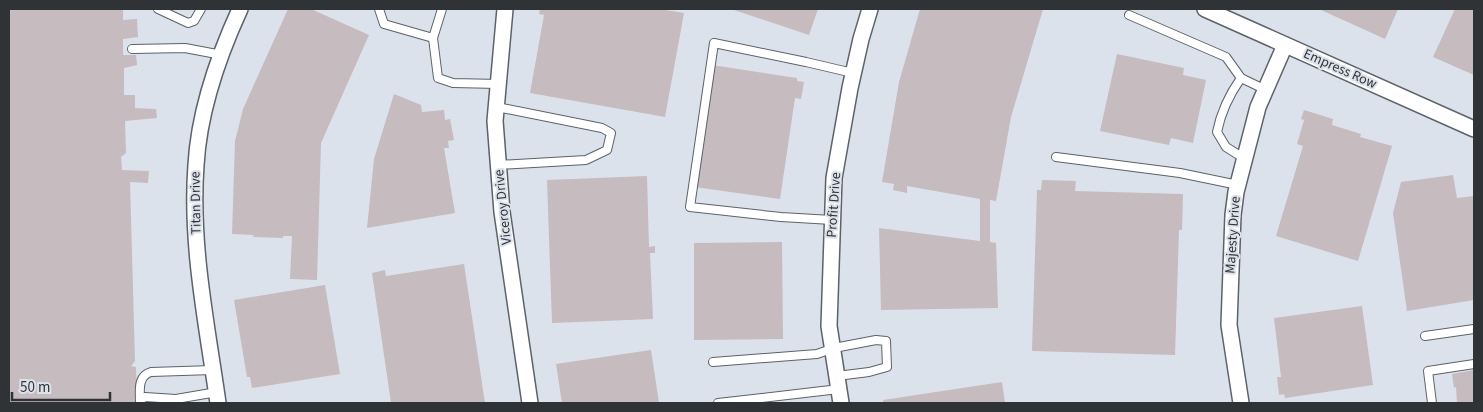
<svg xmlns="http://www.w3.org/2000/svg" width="1483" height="412" font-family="'Source Sans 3',sans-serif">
	<rect width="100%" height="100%" fill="#dce2eb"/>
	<g fill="#c6bbbe">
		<path d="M 9,9 L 123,9 L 123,20 L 137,19 L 138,37 L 123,39 L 123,55 L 136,55 L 137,65 L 124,68 L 124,95 L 135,95 L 135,108 L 156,109 L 157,118 L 125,121 L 126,153 L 121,157 L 122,170 L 149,171 L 148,183 L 130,182 L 135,361 L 131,366 L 136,367 L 137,403 L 9,403 Z"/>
		<path d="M 288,9 L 311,9 L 369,35 L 321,143 L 317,280 L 290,279 L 292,236 L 283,236 L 283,238 L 253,237 L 254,235 L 232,234 L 235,141 L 243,109 Z"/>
		<path d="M 540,9 L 660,9 L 684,13 L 665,117 L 530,93 L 544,15 L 539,14 Z"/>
		<path d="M 731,9 L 818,9 L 809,35 Z"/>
		<path d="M 920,9 L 1043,9 L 1011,117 L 996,201 L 990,200 L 990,242 L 996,243 L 998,308 L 881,310 L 879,228 L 980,241 L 980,199 L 907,186 L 907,193 L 893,190 L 894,184 L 882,182 L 899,82 Z"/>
		<path d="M 1319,9 L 1398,9 L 1385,39 Z"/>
		<path d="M 1455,9 L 1474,9 L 1474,75 L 1433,57 Z"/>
		<path d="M 1117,54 L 1184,68 L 1183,75 L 1206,80 L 1193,143 L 1171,138 L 1169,145 L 1100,131 Z"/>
		<path d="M 712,65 L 797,78 L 797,81 L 804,82 L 801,99 L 795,98 L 780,199 L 695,187 Z"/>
		<path d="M 394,94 L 421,105 L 422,112 L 444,110 L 445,120 L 450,119 L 454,140 L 448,141 L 449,148 L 444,148 L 455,213 L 367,228 L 374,159 Z"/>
		<path d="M 1304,110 L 1333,119 L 1332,125 L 1361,134 L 1360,137 L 1392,146 L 1358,261 L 1276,236 L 1303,146 L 1297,144 L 1304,120 L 1301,119 Z"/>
		<path d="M 1453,175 L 1457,198 L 1474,196 L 1474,300 L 1407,311 L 1393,213 L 1401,182 Z"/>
		<path d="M 647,176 L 649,247 L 655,246 L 655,253 L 650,253 L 653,319 L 552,323 L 547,180 Z"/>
		<path d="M 1042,180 L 1076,181 L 1075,191 L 1183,194 L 1182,230 L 1179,230 L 1175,355 L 1032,351 L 1037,190 L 1041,190 Z"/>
		<path d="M 782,242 L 783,339 L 694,340 L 694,243 Z"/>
		<path d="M 464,264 L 485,403 L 391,403 L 372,273 L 385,270 L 386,276 Z"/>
		<path d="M 325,285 L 340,374 L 252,388 L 250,377 L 247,377 L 234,300 Z"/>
		<path d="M 1362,306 L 1373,385 L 1285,398 L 1284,394 L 1279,395 L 1277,377 L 1281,377 L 1274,318 Z"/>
		<path d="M 651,350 L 659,403 L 562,403 L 556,364 Z"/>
		<path d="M 1474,370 L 1474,403 L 1457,403 L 1456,387 L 1454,388 L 1452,374 Z"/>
		<path d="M 1002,382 L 1005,403 L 884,403 L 883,400 Z"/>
	</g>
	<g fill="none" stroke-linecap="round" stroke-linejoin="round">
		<defs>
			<g id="service">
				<path d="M 158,9 L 188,23 L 194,21 L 201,9"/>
				<path d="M 379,9 L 384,24 L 433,38 L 442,9"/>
				<path d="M 1129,15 L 1226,57 L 1241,78 L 1266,90"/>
				<path d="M 433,38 L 438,78 L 453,83 L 499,84"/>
				<path d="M 132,49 L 185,48 L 222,55"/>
				<path d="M 1241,78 C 1229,95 1221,112 1217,132 L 1226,147 L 1245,159"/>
				<path d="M 497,107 L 602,128 L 611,133 L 607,150 L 586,160 L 498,165"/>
				<path d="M 1056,157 L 1180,173 L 1238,185"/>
				<path d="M 832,220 L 781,217 L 690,207 L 714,43 L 806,62 L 853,73"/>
				<path d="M 1425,336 L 1474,329"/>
				<path d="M 713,362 L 817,354 L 834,348 L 876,340 L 886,341 L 887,367 L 869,372 L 837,376"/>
				<path d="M 140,400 L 145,397 L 176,399 L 217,392"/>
				<path d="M 140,403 C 140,391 137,376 151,372 L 213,370"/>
				<path d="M 718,403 L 839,389"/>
				<path d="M 1432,403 L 1428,371 L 1474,364"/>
			</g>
			<g id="minor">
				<path d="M 505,9 L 495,121 L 502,212 L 530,403"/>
				<path d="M 1205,9 L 1474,129"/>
				<path d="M 218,403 C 207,325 190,245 196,165 C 199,112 218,57 240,9"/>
				<path d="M 841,403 L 829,326 L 834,178 L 850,88 L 861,39 L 870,9"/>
				<path d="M 1241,403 L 1229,325 L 1233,215 L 1236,192 L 1258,107 L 1285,45"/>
			</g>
		</defs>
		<use href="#service" stroke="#5c6269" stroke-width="10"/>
		<use href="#minor" stroke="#5c6269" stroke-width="18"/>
		<use href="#service" stroke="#fff" stroke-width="8"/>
		<use href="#minor" stroke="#fff" stroke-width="15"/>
	</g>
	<g text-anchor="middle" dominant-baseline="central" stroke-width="4" stroke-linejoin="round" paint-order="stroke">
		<g font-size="14" fill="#303336" stroke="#dce2eb">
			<text transform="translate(1340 69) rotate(24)">Empress Row</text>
			<text transform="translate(196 203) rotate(-91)">Titan Drive</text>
			<text transform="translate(834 205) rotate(-86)">Profit Drive</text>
			<text transform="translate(503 207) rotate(-96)">Viceroy Drive</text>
			<text transform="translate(1233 235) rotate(-86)">Majesty Drive</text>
		</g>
	</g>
	<rect width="1483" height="412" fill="none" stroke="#303336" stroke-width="20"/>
	<path d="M12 392v8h98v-8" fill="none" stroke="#303336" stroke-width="2.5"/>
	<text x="20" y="392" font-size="15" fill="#303336" stroke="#dce2eb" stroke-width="4" paint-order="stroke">50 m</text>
</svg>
